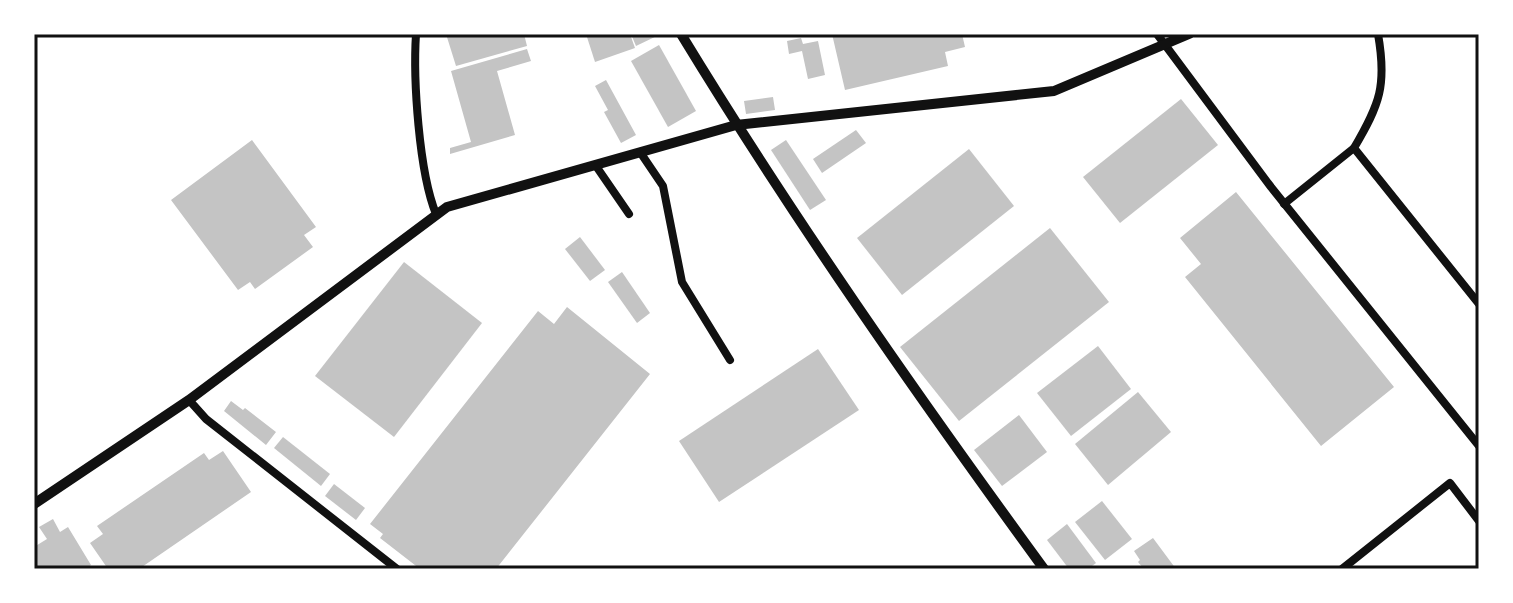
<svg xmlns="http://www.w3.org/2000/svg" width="1513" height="603" font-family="Rubik,sans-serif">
	<rect width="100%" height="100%" fill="#fff"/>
	<g fill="#c4c4c4">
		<path d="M 446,34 L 524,34 L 527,46 L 456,66 Z"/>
		<path d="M 586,34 L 630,34 L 635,48 L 595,62 Z"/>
		<path d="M 631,34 L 661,34 L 636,46 Z"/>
		<path d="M 832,34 L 962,34 L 965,47 L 945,52 L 948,66 L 845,90 Z"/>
		<path d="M 801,38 L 803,44 L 818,41 L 825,75 L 808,79 L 802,51 L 789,54 L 787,41 Z"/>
		<path d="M 659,45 L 696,111 L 668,127 L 631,61 Z"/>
		<path d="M 527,49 L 531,61 L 497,71 L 515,135 L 450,154 L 450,148 L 471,142 L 451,71 Z"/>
		<path d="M 606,80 L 636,135 L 621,143 L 604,112 L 608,110 L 595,86 Z"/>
		<path d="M 773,97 L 775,110 L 746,114 L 744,101 Z"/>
		<path d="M 1181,99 L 1218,145 L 1120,223 L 1083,177 Z"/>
		<path d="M 856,130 L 866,143 L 822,173 L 813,159 Z"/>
		<path d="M 252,140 L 316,227 L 304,235 L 313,247 L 255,289 L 250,282 L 238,290 L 171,200 Z"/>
		<path d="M 786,140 L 826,200 L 810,210 L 771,150 Z"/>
		<path d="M 969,149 L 1014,206 L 902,295 L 857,238 Z"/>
		<path d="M 1236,192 L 1394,387 L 1321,446 L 1185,277 L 1201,264 L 1180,238 Z"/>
		<path d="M 1050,228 L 1109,302 L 959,421 L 900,347 Z"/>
		<path d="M 580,237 L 605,270 L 590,281 L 565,249 Z"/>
		<path d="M 404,262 L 482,323 L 394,437 L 315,376 Z"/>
		<path d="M 622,272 L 650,313 L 637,323 L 608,282 Z"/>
		<path d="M 567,307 L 650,374 L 496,569 L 420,569 L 380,538 L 383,534 L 370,524 L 538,311 L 554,324 Z"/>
		<path d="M 1098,346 L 1131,389 L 1071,436 L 1037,393 Z"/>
		<path d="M 818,349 L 859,410 L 719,502 L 679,441 Z"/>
		<path d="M 1138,392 L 1171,432 L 1108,485 L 1075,444 Z"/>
		<path d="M 231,401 L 243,410 L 245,408 L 276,432 L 266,445 L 224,411 Z"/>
		<path d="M 1019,415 L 1047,452 L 1002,486 L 974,450 Z"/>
		<path d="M 283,437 L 330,474 L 321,486 L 274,448 Z"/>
		<path d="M 223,451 L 251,492 L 139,569 L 108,569 L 90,543 L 103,534 L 97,526 L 204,453 L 209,460 Z"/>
		<path d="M 334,484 L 365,508 L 356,520 L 325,496 Z"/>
		<path d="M 1102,501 L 1132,539 L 1105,560 L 1075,522 Z"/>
		<path d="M 53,519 L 60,532 L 68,527 L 91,565 L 86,569 L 34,569 L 34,547 L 47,539 L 39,527 Z"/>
		<path d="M 1067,524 L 1096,563 L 1088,569 L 1069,569 L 1047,540 Z"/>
		<path d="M 1153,538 L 1176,569 L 1144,569 L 1138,562 L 1140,560 L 1134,551 Z"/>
	</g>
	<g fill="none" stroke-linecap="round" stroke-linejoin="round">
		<g stroke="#111" stroke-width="8">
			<path d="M 416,34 C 413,80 419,172 436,214"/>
			<path d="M 1157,34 L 1271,187 L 1479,446"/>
			<path d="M 1378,34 C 1387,85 1380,104 1354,148 L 1479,304"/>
			<path d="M 640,152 L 663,186 L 682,282 L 730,360"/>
			<path d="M 596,166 L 629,214"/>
			<path d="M 1284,204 L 1354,148"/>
			<path d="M 189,400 L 206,419 L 397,569"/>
			<path d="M 1342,569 L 1450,483 L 1479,521"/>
		</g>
		<g stroke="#111" stroke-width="10">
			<path d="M 681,34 C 793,218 917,395 1044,569"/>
			<path d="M 34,504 L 189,400 L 447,207 L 736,125 L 1054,91 L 1189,34"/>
		</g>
	</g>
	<rect width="1513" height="603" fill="none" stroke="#ffffff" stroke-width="72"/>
	<rect x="36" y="36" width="1441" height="531" fill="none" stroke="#111" stroke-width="3"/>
</svg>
